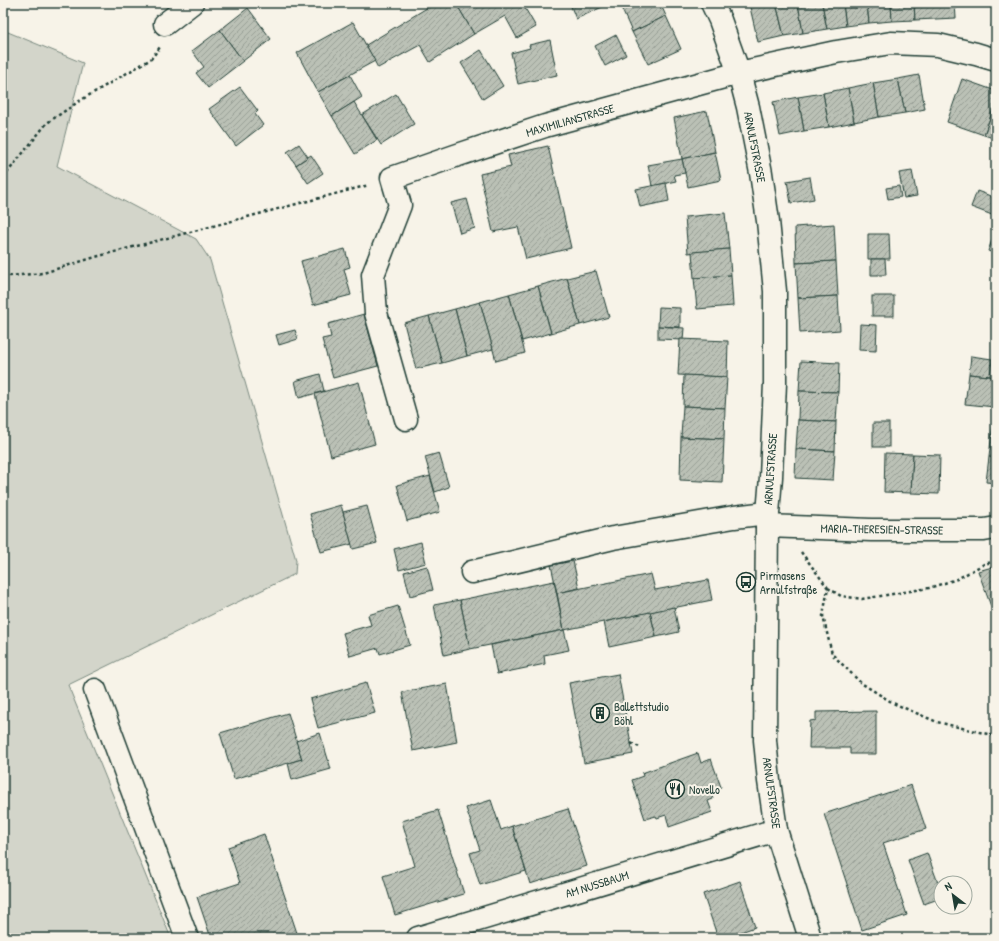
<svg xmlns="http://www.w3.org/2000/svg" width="999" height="941" font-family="'Patrick Hand',sans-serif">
	<defs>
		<pattern id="building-hatch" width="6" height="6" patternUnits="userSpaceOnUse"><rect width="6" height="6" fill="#bbc1b6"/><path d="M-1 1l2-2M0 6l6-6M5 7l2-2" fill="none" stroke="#979e95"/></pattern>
	</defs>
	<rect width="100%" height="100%" fill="#f7f3e8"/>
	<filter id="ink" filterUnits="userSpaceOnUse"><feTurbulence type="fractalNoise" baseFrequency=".025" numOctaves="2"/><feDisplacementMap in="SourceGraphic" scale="8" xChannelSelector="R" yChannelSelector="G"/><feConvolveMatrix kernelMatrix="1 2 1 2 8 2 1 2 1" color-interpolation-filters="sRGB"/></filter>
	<g filter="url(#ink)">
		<path fill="#d3d5ca" stroke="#79897f" d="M 3,30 L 83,63 L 57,166 L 196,239 L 210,260 L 296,560 L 295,574 L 68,685 L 171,938 L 3,938 Z"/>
		<g fill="url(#building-hatch)" stroke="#1f3d34">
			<path d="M 435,3 L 456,3 L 474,34 L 430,62 L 420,45 L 378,68 L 366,45 Z"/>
			<path d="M 456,3 L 522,3 L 536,27 L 517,38 L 505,16 L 474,34 Z"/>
			<path d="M 573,3 L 611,3 L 576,19 L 570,4 Z"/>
			<path d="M 619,3 L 660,3 L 666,16 L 632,32 Z"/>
			<path d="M 749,3 L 776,3 L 784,36 L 758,42 Z"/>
			<path d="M 776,3 L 798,3 L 803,33 L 784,36 Z"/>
			<path d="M 798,3 L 822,3 L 827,29 L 803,33 Z"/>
			<path d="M 822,3 L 843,3 L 846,26 L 827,29 Z"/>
			<path d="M 843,3 L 867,3 L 869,23 L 846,26 Z"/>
			<path d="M 867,3 L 891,3 L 892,21 L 869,23 Z"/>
			<path d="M 891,3 L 914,3 L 915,20 L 892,21 Z"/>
			<path d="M 914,3 L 955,3 L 956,18 L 915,20 Z"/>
			<path d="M 248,8 L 271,39 L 243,61 L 220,30 Z"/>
			<path d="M 996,13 L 996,29 L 991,27 Z"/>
			<path d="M 666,16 L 681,49 L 648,64 L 632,32 Z"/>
			<path d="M 353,22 L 375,61 L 318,92 L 297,53 Z"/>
			<path d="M 220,30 L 243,61 L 208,88 L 196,73 L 204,67 L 192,51 Z"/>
			<path d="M 616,35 L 626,55 L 605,66 L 595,46 Z"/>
			<path d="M 550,40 L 557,75 L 518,84 L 511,53 L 530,48 L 529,45 Z"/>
			<path d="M 481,50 L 503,86 L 483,99 L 461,63 Z"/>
			<path d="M 350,75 L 362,97 L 332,116 L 318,92 Z"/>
			<path d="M 919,75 L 925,109 L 905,113 L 898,79 Z"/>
			<path d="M 898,79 L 905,113 L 879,117 L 873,83 Z"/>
			<path d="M 962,79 L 996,91 L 996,101 L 984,135 L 947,122 Z"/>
			<path d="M 873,83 L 879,117 L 854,122 L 848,88 Z"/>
			<path d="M 240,87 L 258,111 L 255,114 L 263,125 L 236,146 L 209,109 Z"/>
			<path d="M 848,88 L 854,122 L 829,127 L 823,93 Z"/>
			<path d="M 823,93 L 829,127 L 804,131 L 798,97 Z"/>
			<path d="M 396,94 L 414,124 L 381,145 L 362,115 Z"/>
			<path d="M 798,97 L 804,131 L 780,136 L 773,102 Z"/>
			<path d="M 996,101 L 996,139 L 984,135 Z"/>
			<path d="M 354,102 L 377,140 L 355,154 L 332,116 Z"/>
			<path d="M 707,111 L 715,152 L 682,159 L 674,118 Z"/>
			<path d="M 299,144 L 308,157 L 296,165 L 287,152 Z"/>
			<path d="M 548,146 L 571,248 L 526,259 L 518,227 L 493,232 L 480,174 L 511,167 L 508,155 Z"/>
			<path d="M 715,152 L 721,180 L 688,187 L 682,159 Z"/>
			<path d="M 311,155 L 323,173 L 308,183 L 296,165 Z"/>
			<path d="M 682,159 L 685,173 L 674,175 L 676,181 L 652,186 L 648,165 Z"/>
			<path d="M 912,171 L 917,196 L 904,198 L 899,173 Z"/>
			<path d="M 810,177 L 814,199 L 791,203 L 787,181 Z"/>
			<path d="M 666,183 L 669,201 L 640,207 L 636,189 Z"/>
			<path d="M 899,186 L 901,197 L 888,199 L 886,188 Z"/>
			<path d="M 977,191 L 996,198 L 996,204 L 992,215 L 971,207 Z"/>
			<path d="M 467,199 L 475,228 L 460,233 L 451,203 Z"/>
			<path d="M 725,213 L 729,249 L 688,253 L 685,217 Z"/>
			<path d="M 834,224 L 836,261 L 796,263 L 795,227 Z"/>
			<path d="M 996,229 L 996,254 L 988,251 Z"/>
			<path d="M 868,234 L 889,234 L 890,259 L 868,259 Z"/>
			<path d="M 345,249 L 350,267 L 344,269 L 351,295 L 313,305 L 301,261 Z"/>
			<path d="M 729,249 L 731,275 L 694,278 L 692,252 Z"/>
			<path d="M 871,259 L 885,259 L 886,275 L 871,275 Z"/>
			<path d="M 836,261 L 838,296 L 798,298 L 796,263 Z"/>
			<path d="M 596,271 L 609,317 L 580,325 L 567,278 Z"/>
			<path d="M 731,275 L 733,306 L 697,309 L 694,278 Z"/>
			<path d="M 567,278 L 580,325 L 551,333 L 538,286 Z"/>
			<path d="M 538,286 L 551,333 L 522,341 L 509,294 Z"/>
			<path d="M 509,294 L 525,353 L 496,361 L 480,302 Z"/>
			<path d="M 838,296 L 840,330 L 800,333 L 798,298 Z"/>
			<rect x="872" y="296" width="22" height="20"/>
			<path d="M 480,302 L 493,349 L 467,356 L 455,309 Z"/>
			<path d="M 659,307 L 680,308 L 680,327 L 658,326 Z"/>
			<path d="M 455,309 L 467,356 L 442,363 L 429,316 Z"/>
			<path d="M 364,314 L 378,366 L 333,378 L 322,339 L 331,337 L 328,324 Z"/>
			<path d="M 429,316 L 442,363 L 416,369 L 404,323 Z"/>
			<path d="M 860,324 L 877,325 L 876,351 L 859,350 Z"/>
			<path d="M 658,326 L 684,328 L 683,340 L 658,339 Z"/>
			<path d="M 295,330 L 298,339 L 279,345 L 276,335 Z"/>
			<path d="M 680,339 L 728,341 L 727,377 L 678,375 Z"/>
			<path d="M 971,356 L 992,359 L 990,376 L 969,374 Z"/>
			<path d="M 801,361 L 839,363 L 838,392 L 799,391 Z"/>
			<path d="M 320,374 L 324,391 L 299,398 L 295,381 Z"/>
			<path d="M 969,374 L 996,377 L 996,397 L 995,407 L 965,404 Z"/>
			<path d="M 684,375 L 727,377 L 725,408 L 683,406 Z"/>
			<path d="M 359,382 L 375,444 L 331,456 L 315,394 Z"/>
			<path d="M 799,391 L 838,392 L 836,422 L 798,420 Z"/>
			<path d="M 683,406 L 725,408 L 724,439 L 681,437 Z"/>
			<path d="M 995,407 L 996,408 L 996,433 L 992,432 Z"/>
			<path d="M 798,420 L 836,422 L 835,451 L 796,449 Z"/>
			<rect x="873" y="423" width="16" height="24"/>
			<path d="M 992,432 L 996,433 L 996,458 L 989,457 Z"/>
			<path d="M 681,437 L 724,439 L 722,482 L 680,480 Z"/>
			<path d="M 796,449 L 835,451 L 833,480 L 795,478 Z"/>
			<path d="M 439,453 L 449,487 L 435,492 L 425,457 Z"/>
			<path d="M 885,453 L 913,454 L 911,493 L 884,492 Z"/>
			<path d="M 913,454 L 940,455 L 939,494 L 911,493 Z"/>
			<path d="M 989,457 L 996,458 L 996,483 L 986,482 Z"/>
			<path d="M 430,476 L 440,512 L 407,521 L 397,485 Z"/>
			<path d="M 341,505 L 352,544 L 321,552 L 310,514 Z"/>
			<path d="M 367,506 L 377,543 L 353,549 L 343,512 Z"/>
			<path d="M 421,542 L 426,563 L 399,570 L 394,549 Z"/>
			<path d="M 573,561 L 579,588 L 557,593 L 551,565 Z"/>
			<path d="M 427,566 L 433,590 L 410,596 L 404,572 Z"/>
			<path d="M 996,566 L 996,620 L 978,571 Z"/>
			<path d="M 651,574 L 655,590 L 708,580 L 712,600 L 564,630 L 557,593 Z"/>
			<path d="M 554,581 L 564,630 L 470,649 L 460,600 Z"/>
			<path d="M 460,600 L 470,649 L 444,655 L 434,605 Z"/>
			<path d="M 398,606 L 410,645 L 380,654 L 378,648 L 350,656 L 343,633 L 371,625 L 368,615 Z"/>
			<path d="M 674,607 L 679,632 L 656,637 L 650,612 Z"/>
			<path d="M 650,612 L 656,637 L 609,647 L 604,622 Z"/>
			<path d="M 564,630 L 569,650 L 544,655 L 545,664 L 497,674 L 491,645 Z"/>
			<path d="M 618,674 L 633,754 L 584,763 L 569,683 Z"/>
			<path d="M 366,683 L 375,713 L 318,728 L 310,699 Z"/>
			<path d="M 447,684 L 457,742 L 413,751 L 402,692 Z"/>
			<path d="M 876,711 L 876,754 L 850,754 L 850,748 L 809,748 L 810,721 L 816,720 L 816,712 Z"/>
			<path d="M 288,713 L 302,759 L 234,779 L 220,733 Z"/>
			<path d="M 320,733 L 331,769 L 292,780 L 288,763 L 302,759 L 296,741 Z"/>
			<path d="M 698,753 L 701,763 L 711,759 L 721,787 L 710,791 L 713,799 L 708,801 L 712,812 L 669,827 L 666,815 L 657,818 L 656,816 L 645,819 L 632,780 L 643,776 L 642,773 Z"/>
			<path d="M 911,785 L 926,829 L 883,843 L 907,915 L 862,930 L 824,814 Z"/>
			<path d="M 491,800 L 501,830 L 512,826 L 526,871 L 480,885 L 470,853 L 480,850 L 466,808 Z"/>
			<path d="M 568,809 L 587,866 L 530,884 L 512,826 Z"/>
			<path d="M 438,810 L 464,894 L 395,915 L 383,876 L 415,866 L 402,821 Z"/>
			<path d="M 264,834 L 298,936 L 292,938 L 211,938 L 197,897 L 240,883 L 228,847 Z"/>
			<path d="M 927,853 L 941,891 L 941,898 L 924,904 L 908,860 Z"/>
			<path d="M 740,881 L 755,927 L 724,938 L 718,938 L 703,894 Z"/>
		</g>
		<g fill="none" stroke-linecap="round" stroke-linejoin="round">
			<defs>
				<g id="minor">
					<path d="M 712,3 L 720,20 L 730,48 L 739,73 L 748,107 L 761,173 L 768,221 L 775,291 L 775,383 L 771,477 L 767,526 L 765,740 L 769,781 L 776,830 L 810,938"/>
					<path d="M 165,24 L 192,3"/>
					<path d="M 406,419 L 376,313 L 373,275 L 400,205 L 392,178 L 455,156 L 545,126 L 739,73 L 836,52 L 891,43 L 938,45 L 976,54 L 996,60"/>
					<path d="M 767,526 L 871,530 L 984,530 L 996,528"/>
					<path d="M 472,572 L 613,538 L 734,517 L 767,513"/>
					<path d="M 95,690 L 187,938"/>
					<path d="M 418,938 L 776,830"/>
				</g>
			</defs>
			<use href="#minor" stroke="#1f3d34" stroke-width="25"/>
			<g stroke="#1f3d34" stroke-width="2.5" stroke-dasharray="3 3" stroke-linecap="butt">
				<path d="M 3,178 L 47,123 L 81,100 L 151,59 L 160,47"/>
				<path d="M 3,275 L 10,276 L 43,273 L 99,256 L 369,185"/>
				<path d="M 801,552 L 828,588 L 823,616 L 832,654 L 861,683 L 893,703 L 937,722 L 996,736"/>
				<path d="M 828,588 L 841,596 L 862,599 L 929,588 L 957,579 L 984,564 L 996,561"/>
				<path d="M 631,743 L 639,747"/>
			</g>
			<use href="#minor" stroke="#f7f3e8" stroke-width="22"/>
		</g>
	</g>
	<defs>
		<symbol id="bus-ring" viewBox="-11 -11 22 22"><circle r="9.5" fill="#f7f3e8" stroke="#1f3d34" stroke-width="1.5"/><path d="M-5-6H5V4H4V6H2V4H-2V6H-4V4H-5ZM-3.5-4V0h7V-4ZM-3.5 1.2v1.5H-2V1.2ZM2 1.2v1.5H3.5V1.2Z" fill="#1f3d34"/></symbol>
		<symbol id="building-ring" viewBox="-11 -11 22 22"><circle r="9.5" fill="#f7f3e8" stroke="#1f3d34" stroke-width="1.5"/><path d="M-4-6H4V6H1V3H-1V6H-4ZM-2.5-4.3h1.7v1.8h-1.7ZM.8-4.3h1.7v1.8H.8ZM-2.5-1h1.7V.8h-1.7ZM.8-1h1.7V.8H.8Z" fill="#1f3d34"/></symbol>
		<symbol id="restaurant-ring" viewBox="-11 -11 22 22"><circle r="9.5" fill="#f7f3e8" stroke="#1f3d34" stroke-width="1.5"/><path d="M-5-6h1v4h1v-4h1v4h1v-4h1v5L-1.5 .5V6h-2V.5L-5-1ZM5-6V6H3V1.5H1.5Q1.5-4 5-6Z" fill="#1f3d34"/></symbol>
	</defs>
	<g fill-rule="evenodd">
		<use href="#bus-ring" x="735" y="571" width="22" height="22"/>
		<use href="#building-ring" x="589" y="702" width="22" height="22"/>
		<use href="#restaurant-ring" x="664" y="778" width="22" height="22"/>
	</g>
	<g text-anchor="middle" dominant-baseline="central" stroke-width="4" stroke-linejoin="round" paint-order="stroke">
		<g font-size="12" fill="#1f3d34" stroke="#f7f3e8">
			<text transform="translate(570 120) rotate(-16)">MAXIMILIANSTRASSE</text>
			<text transform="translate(755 147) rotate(79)">ARNULFSTRASSE</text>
			<text transform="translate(770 469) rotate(-86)">ARNULFSTRASSE</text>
			<text transform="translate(882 529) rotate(1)">MARIA-THERESIEN-STRASSE</text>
			<text transform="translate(772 793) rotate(82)">ARNULFSTRASSE</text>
			<text transform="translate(597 884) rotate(-17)">AM NUSSBAUM</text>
		</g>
		<g font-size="12" fill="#1f3d34" stroke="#f7f3e8" text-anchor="start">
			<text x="760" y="575">Pirmasens<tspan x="760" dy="14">Arnulfstraße</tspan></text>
			<text x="614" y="706">Ballettstudio<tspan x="614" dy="14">Böhl</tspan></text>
			<text x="689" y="789">Novello</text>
		</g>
	</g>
	<rect width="999" height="941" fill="none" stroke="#f7f3e8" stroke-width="16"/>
	<rect x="8" y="8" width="983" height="925" fill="none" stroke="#1f3d34" stroke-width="1.5" filter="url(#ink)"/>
	<g transform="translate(953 895) rotate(329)"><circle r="19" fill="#f7f3e8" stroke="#a1aaa0"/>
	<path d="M0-3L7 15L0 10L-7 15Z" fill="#1f3d34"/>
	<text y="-6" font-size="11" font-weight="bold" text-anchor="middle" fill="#1f3d34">N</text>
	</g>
</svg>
